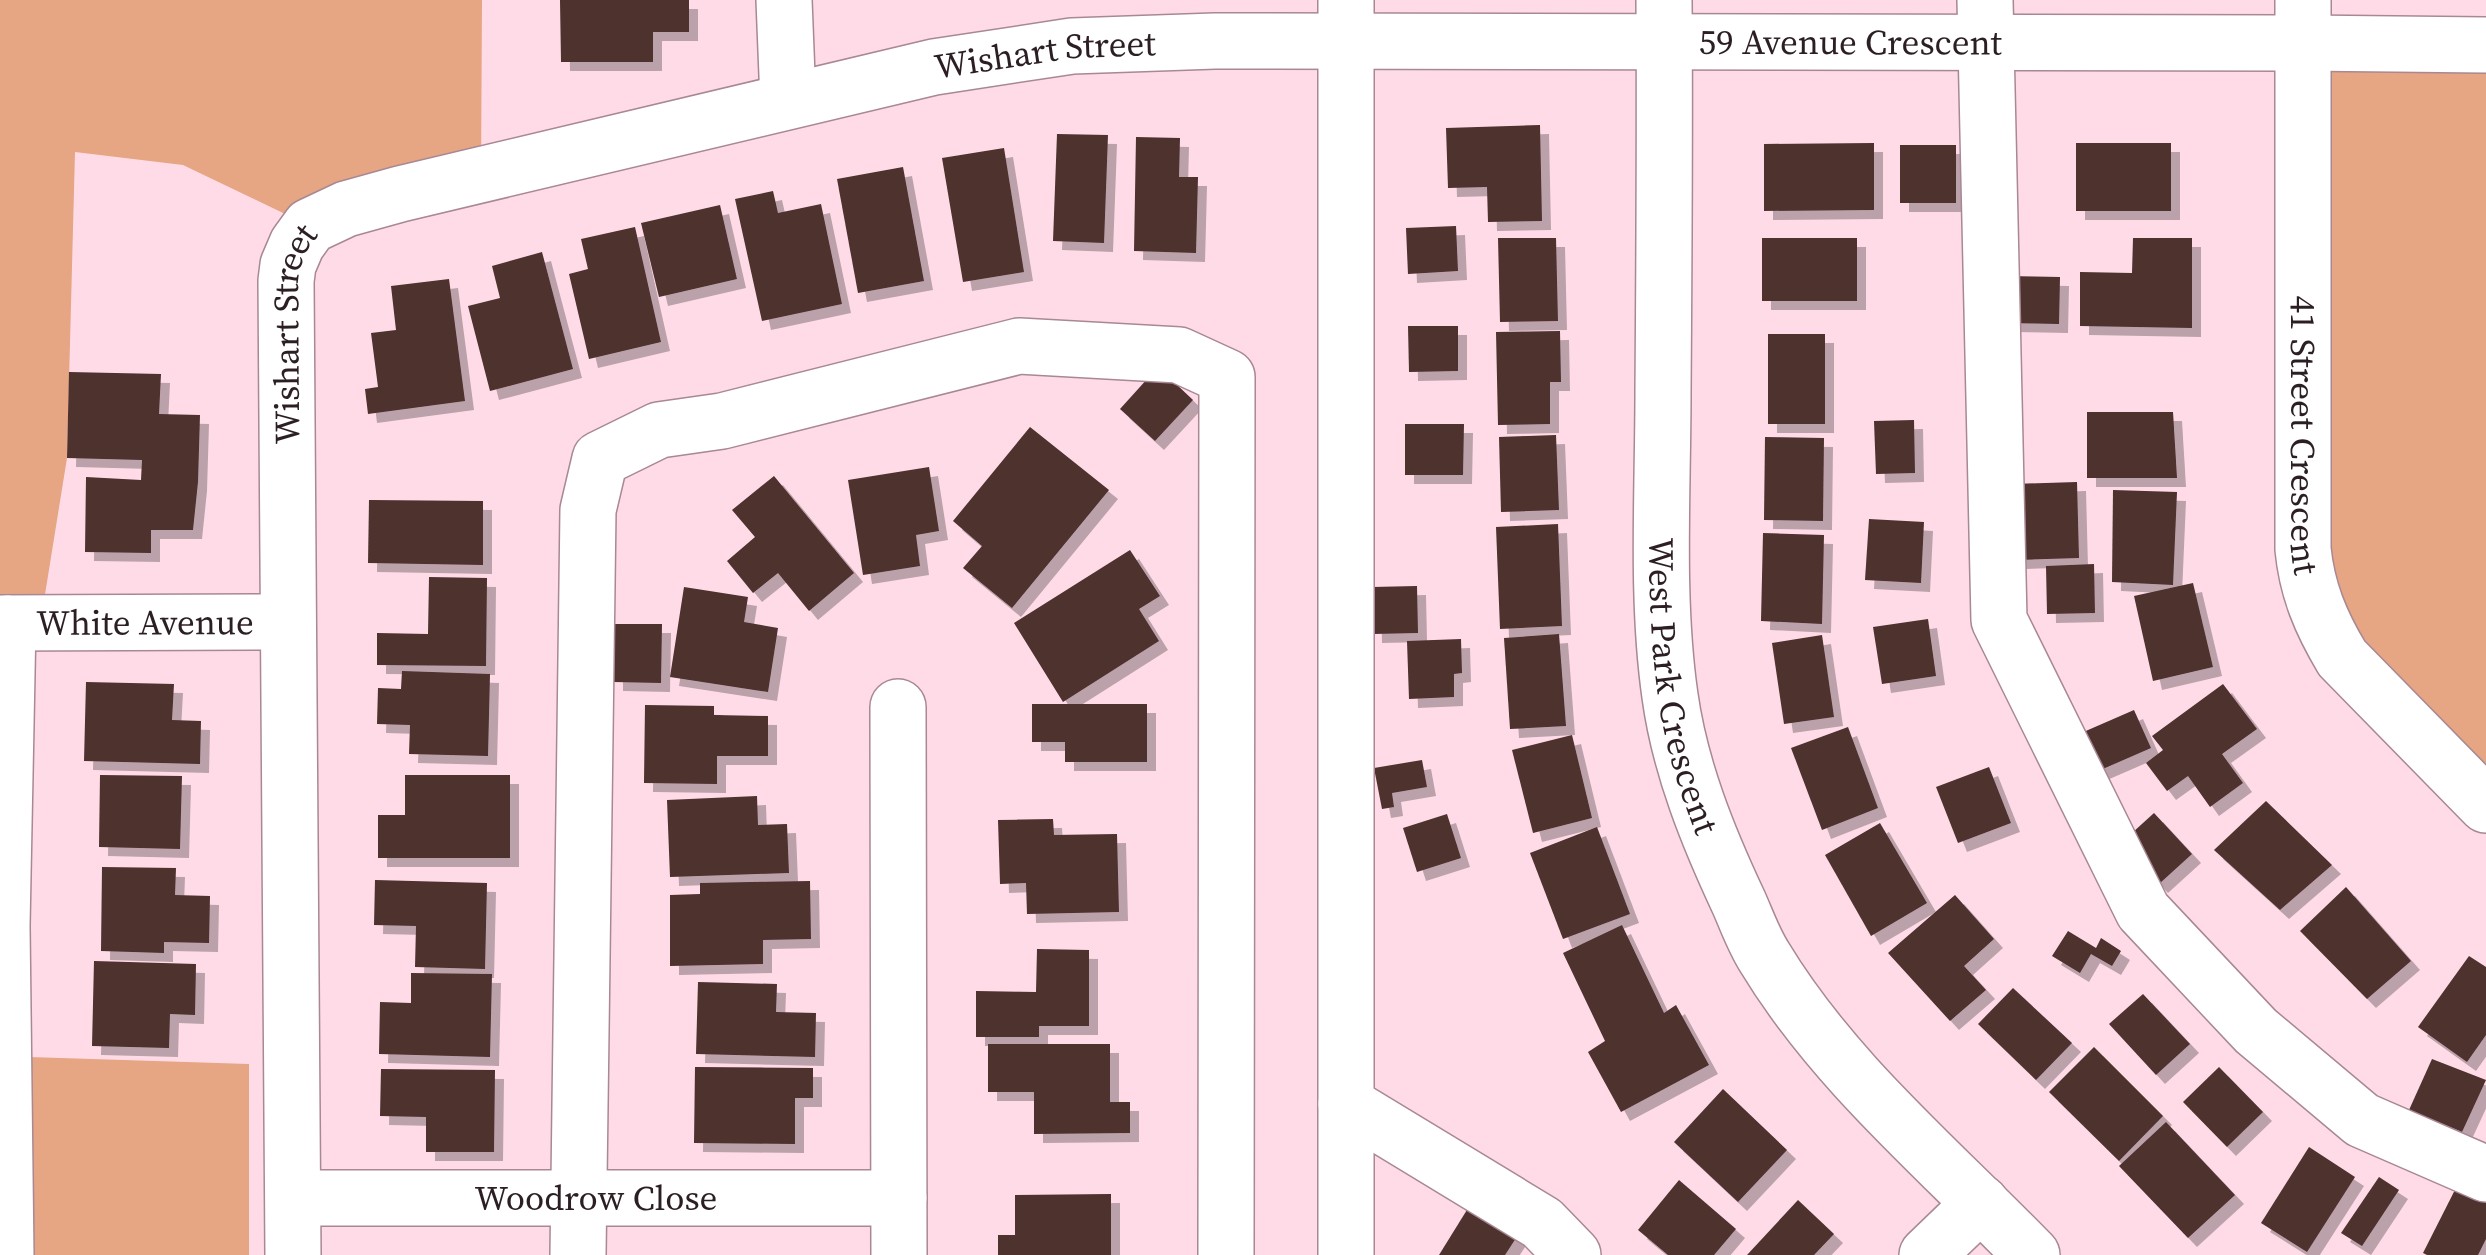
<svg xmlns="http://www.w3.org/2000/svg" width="2486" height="1255" font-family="'Source Serif 4',serif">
	<defs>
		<filter id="shadow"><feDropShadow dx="9" dy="9" stdDeviation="0" flood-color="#0004"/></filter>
	</defs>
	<rect width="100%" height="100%" fill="#ffdbe8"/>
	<g fill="#e6a583">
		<path d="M 0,0 L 482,0 L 481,175 L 310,226 L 183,165 L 75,152 L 67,458 L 42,613 L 0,613 Z"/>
		<path d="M 2303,43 L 2486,45 L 2486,805 L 2325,630 Z"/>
		<path d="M 29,1057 L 249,1064 L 249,1255 L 26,1255 Z"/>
	</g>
	<g fill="#4d302f" filter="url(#shadow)">
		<path d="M 560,0 L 689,0 L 689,32 L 653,32 L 653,62 L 561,62 Z"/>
		<path d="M 1540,125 L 1542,221 L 1488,222 L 1487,187 L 1448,188 L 1446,128 Z"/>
		<path d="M 1057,134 L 1108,135 L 1104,243 L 1053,241 Z"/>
		<path d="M 1136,137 L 1180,138 L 1179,177 L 1198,177 L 1196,253 L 1134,251 Z"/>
		<path d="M 1874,143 L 1874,210 L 1764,211 L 1764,144 Z"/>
		<rect x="2076" y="143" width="95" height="68"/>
		<rect x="1900" y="145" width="56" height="58"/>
		<path d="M 1004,148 L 1024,272 L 963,282 L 942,158 Z"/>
		<path d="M 903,167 L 924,281 L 858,293 L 837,179 Z"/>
		<path d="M 773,191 L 778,213 L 821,204 L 842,304 L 762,321 L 735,199 Z"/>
		<path d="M 720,205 L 737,279 L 659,297 L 641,223 Z"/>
		<path d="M 1456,226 L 1458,271 L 1408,274 L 1406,228 Z"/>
		<path d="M 635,227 L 661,342 L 589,359 L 569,274 L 588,269 L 581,239 Z"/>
		<path d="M 1498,238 L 1556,238 L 1558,321 L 1500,322 Z"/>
		<rect x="1762" y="238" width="95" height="63"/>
		<path d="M 2133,238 L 2192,238 L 2192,328 L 2080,326 L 2080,272 L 2132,273 Z"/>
		<path d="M 542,252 L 573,369 L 490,391 L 468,306 L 500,298 L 492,266 Z"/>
		<path d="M 2006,276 L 2060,277 L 2059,324 L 2005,323 Z"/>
		<path d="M 449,279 L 465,401 L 368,414 L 365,389 L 378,387 L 371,333 L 396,330 L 391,286 Z"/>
		<path d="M 1408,326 L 1458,326 L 1458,371 L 1409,372 Z"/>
		<path d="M 1560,331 L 1561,382 L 1550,382 L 1550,424 L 1498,425 L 1496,332 Z"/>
		<rect x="1768" y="334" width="57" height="90"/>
		<path d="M 1158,367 L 1193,400 L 1155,441 L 1120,409 Z"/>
		<path d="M 69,372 L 161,374 L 159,414 L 200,415 L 198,482 L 193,530 L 151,530 L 151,553 L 85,552 L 86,477 L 141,480 L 142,460 L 67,458 Z"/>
		<path d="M 2087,412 L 2173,412 L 2177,478 L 2087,478 Z"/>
		<path d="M 1914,420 L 1915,473 L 1876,474 L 1874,421 Z"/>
		<path d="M 1405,424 L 1464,424 L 1463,475 L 1405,475 Z"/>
		<path d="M 1030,427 L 1109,490 L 1012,608 L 963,568 L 982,546 L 953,521 Z"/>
		<path d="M 1556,435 L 1559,510 L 1501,512 L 1499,437 Z"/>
		<path d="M 1765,437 L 1824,438 L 1823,521 L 1764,520 Z"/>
		<path d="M 929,467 L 939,531 L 916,535 L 920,566 L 863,575 L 848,480 Z"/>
		<path d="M 774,476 L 854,573 L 809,611 L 778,573 L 753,593 L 727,561 L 755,537 L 732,510 Z"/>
		<path d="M 2077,482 L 2079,558 L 2015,560 L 2013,484 Z"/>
		<path d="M 2113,490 L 2177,492 L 2173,585 L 2112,582 Z"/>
		<path d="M 369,500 L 483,501 L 483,565 L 368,563 Z"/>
		<path d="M 1869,519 L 1924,522 L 1921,583 L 1865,580 Z"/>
		<path d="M 1558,524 L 1562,626 L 1500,629 L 1496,527 Z"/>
		<path d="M 1763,533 L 1824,535 L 1822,624 L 1761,621 Z"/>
		<path d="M 1130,550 L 1160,596 L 1139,609 L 1159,641 L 1063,702 L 1014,623 Z"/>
		<path d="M 2094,564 L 2095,613 L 2047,614 L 2046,566 Z"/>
		<path d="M 429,577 L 487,578 L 486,666 L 377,665 L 377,633 L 428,634 Z"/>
		<path d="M 2193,583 L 2213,667 L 2153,681 L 2134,596 Z"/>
		<path d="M 1417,586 L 1418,633 L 1373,634 L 1372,587 Z"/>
		<path d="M 684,587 L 748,597 L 744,622 L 778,628 L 768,692 L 670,677 Z"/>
		<path d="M 1928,619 L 1936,676 L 1882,684 L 1873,627 Z"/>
		<path d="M 614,624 L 662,624 L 661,683 L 614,682 Z"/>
		<path d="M 1559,634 L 1566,726 L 1510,729 L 1504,638 Z"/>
		<path d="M 1822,635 L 1834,717 L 1784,724 L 1772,643 Z"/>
		<path d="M 1461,639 L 1462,673 L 1454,674 L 1454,697 L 1409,699 L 1407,641 Z"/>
		<path d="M 402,671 L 490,674 L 488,756 L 409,754 L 410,725 L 377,724 L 378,688 L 401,689 Z"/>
		<path d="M 86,682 L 174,684 L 172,720 L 201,721 L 200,764 L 84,761 Z"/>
		<path d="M 2223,684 L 2257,729 L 2222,754 L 2243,783 L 2210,807 L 2188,776 L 2167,791 L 2146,763 L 2163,750 L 2152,736 Z"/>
		<path d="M 1032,704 L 1147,704 L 1147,762 L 1065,762 L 1065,742 L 1032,742 Z"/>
		<path d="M 645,705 L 714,706 L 714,715 L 768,716 L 768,756 L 717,756 L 717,784 L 644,783 Z"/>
		<path d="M 2134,710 L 2151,748 L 2089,775 L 2072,737 Z"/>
		<path d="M 1848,727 L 1878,808 L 1822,830 L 1791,748 Z"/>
		<path d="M 1572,735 L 1592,818 L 1533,833 L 1512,750 Z"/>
		<path d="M 1422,760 L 1427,787 L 1392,793 L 1394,807 L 1382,809 L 1374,768 Z"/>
		<path d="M 1989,767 L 2011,823 L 1958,843 L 1936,787 Z"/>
		<path d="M 100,775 L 182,776 L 180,849 L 99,847 Z"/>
		<path d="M 405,775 L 510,775 L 510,858 L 378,858 L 378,815 L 405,815 Z"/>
		<path d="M 757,796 L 758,825 L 787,824 L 789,873 L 670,877 L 667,800 Z"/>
		<path d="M 2266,801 L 2332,865 L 2280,910 L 2214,850 Z"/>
		<path d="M 2154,813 L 2192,854 L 2159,884 L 2121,843 Z"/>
		<path d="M 1447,814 L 1461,858 L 1417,872 L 1403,828 Z"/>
		<path d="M 1053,819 L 1054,835 L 1117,834 L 1119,912 L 1027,914 L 1026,883 L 1000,884 L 998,820 Z"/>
		<path d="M 1880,823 L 1927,903 L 1871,936 L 1825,855 Z"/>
		<path d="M 1597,827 L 1630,914 L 1563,939 L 1530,853 Z"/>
		<path d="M 102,867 L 176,868 L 175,895 L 210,896 L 209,943 L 164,942 L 164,953 L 101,951 Z"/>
		<path d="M 375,880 L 487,883 L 485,969 L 415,967 L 416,926 L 374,925 Z"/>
		<path d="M 810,881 L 811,939 L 763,940 L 763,964 L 670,966 L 670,895 L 700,894 L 700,883 Z"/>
		<path d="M 2346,887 L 2411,961 L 2367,999 L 2300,931 Z"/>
		<path d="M 1955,895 L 1994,939 L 1964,966 L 1986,990 L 1950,1021 L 1888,953 Z"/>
		<path d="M 1622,925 L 1664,1013 L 1676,1005 L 1709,1065 L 1621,1112 L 1588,1052 L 1605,1041 L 1563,953 Z"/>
		<path d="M 2068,931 L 2096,948 L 2101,938 L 2121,951 L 2112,966 L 2091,954 L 2080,973 L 2052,956 Z"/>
		<path d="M 1037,949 L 1089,950 L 1089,1026 L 1039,1026 L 1039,1037 L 976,1037 L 976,991 L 1036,992 Z"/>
		<path d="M 2469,956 L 2486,967 L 2486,1035 L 2467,1062 L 2418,1027 Z"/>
		<path d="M 94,961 L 196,964 L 195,1015 L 170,1014 L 169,1048 L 92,1046 Z"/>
		<path d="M 411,973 L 492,974 L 490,1057 L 379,1054 L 380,1002 L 411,1003 Z"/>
		<path d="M 698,982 L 777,984 L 776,1012 L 816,1013 L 815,1057 L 696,1054 Z"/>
		<path d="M 2013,988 L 2072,1043 L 2036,1080 L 1978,1024 Z"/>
		<path d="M 2143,994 L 2190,1044 L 2156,1075 L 2109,1024 Z"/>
		<path d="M 988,1044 L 1110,1044 L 1110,1102 L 1130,1102 L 1130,1133 L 1034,1134 L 1034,1092 L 988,1092 Z"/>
		<path d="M 2094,1047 L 2163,1116 L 2119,1161 L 2049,1092 Z"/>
		<path d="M 2432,1059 L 2486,1080 L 2462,1132 L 2409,1110 Z"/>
		<path d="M 695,1067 L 813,1068 L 813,1098 L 795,1098 L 795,1144 L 694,1143 Z"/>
		<path d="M 2219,1067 L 2263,1112 L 2227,1147 L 2183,1102 Z"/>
		<path d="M 381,1069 L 495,1070 L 494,1152 L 426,1152 L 426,1117 L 380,1116 Z"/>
		<path d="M 1723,1089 L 1787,1150 L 1738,1202 L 1674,1142 Z"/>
		<path d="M 2166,1122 L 2235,1195 L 2188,1238 L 2119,1166 Z"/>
		<path d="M 2309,1147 L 2355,1177 L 2307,1252 L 2261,1223 Z"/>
		<path d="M 2379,1177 L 2399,1190 L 2362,1246 L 2341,1233 Z"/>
		<path d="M 2461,1178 L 2486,1191 L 2486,1239 L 2478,1255 L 2427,1255 L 2423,1253 Z"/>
		<path d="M 1679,1180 L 1736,1229 L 1714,1255 L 1668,1255 L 1638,1230 Z"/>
		<path d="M 1111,1194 L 1111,1255 L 998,1255 L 998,1235 L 1015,1235 L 1015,1195 Z"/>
		<path d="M 1798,1200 L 1834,1234 L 1814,1255 L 1747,1255 Z"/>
		<path d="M 1470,1205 L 1518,1235 L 1505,1255 L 1439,1255 Z"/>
	</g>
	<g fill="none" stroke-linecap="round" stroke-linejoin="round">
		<defs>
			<g id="minor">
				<path d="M 784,0 L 788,101"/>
				<path id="s1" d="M 1664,0 C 1665,131 1664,262 1663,393 C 1663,492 1656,599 1670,696 C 1680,768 1708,837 1739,903 C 1747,921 1754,941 1765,958 C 1834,1072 1940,1160 2032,1255"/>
				<path d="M 1985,0 L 1999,620 L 2143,911 L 2256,1031 L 2362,1120 L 2486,1174"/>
				<path id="s2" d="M 2303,0 L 2303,549 C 2307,590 2321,623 2342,658 L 2486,805"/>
				<path id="s3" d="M 0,623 L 288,622"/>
				<path d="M 898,707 L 899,1255"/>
				<path d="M 1346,1104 L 1542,1223 L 1573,1255"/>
				<path id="s4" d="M 294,1198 L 899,1198"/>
				<path d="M 6,1255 L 2,926 L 8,623"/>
				<path id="s5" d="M 293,1255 L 286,281 L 288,265 L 297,244 L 310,226 L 346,209 L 400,194 L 934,67 L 1072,46 L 1215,41 L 2303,43 L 2486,45"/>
				<path d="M 578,1255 L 588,510 L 600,459 L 659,430 L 722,421 L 1019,346 L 1179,355 L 1227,377 L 1226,1255"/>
				<path d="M 1346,1255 L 1346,0"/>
				<path d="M 1927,1255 L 1981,1203"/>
			</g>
		</defs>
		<use href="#minor" stroke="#a88894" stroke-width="58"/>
		<use href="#minor" stroke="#fff" stroke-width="55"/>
	</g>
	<g text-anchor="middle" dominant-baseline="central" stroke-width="10" stroke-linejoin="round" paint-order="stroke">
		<g font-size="35" fill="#2c1f24" stroke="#fff">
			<text stroke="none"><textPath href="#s5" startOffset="2598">59 Avenue Crescent</textPath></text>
			<text stroke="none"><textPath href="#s5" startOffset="1792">Wishart Street</textPath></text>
			<text stroke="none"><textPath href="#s5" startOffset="922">Wishart Street</textPath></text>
			<text stroke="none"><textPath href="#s2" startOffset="435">41 Street Crescent</textPath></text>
			<text stroke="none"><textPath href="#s3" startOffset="145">White Avenue</textPath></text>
			<text stroke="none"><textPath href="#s1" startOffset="688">West Park Crescent</textPath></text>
			<text stroke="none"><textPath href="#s4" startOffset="302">Woodrow Close</textPath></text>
		</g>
	</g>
</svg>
